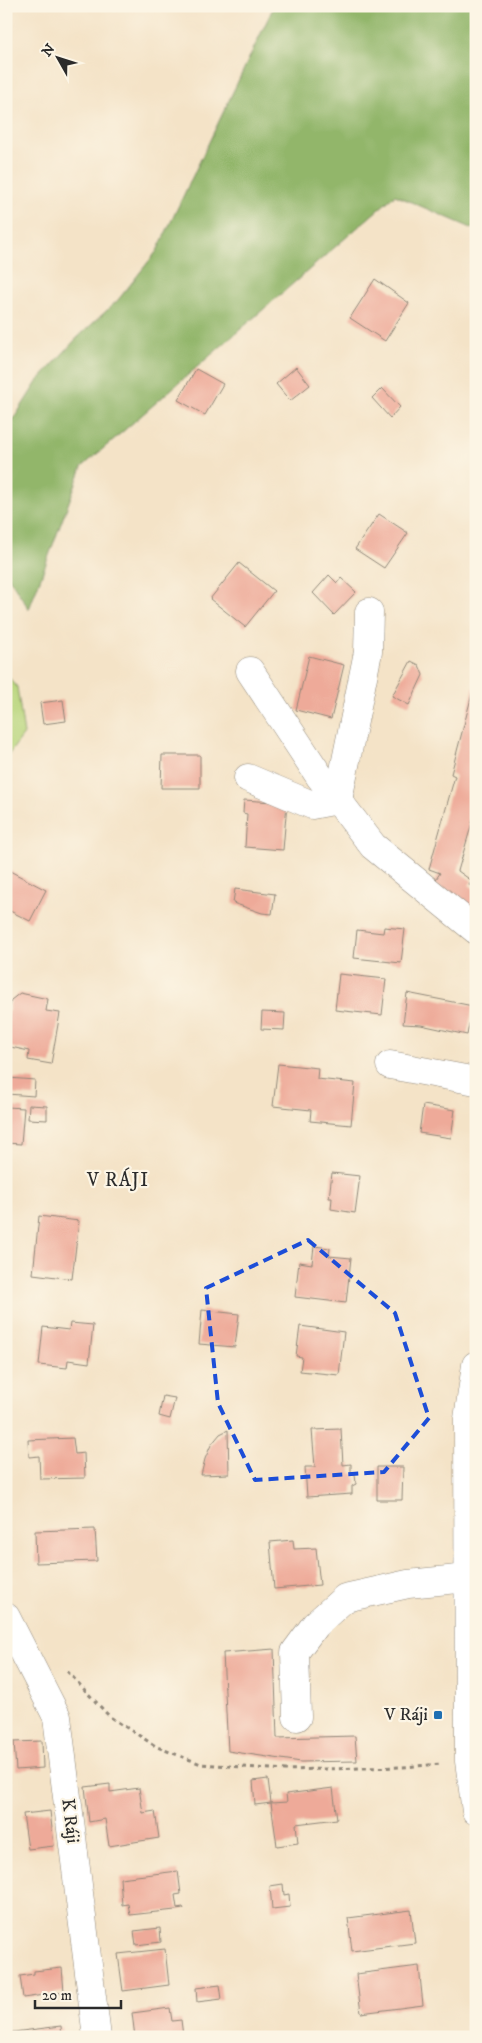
<svg xmlns="http://www.w3.org/2000/svg" width="482" height="2043" font-family="'IM FELL DW Pica',serif">
	<rect width="100%" height="100%" fill="#fcf5e5"/>
	<filter id="ink" filterUnits="userSpaceOnUse"><feTurbulence type="fractalNoise" baseFrequency=".02" numOctaves="2"/><feDisplacementMap in="SourceGraphic" scale="10" xChannelSelector="R" yChannelSelector="G"/><feConvolveMatrix kernelMatrix="1 2 1 2 8 2 1 2 1" color-interpolation-filters="sRGB"/></filter>
	<filter id="wash" filterUnits="userSpaceOnUse"><feTurbulence type="fractalNoise" baseFrequency=".0096" numOctaves="4" result="noise"/><feDisplacementMap in="SourceGraphic" scale="20" xChannelSelector="R" yChannelSelector="G"/><feGaussianBlur stdDeviation="1.12" result="paint"/><feColorMatrix in="noise" values="0 0 0 0 0 0 0 0 0 0 0 0 0 0 0 0 0 1.4 0 .05"/><feComposite in="paint" operator="in"/></filter>
	<g filter="url(#wash)">
		<rect width="100%" height="100%" fill="#f4e3c7"/>
		<path fill="#b8d57b" stroke="#728053" d="M 6,674 L 17,687 L 24,734 L 6,758 Z"/>
		<path fill="#92b66b" stroke="#5e704b" d="M 274,6 L 476,6 L 476,230 L 395,195 L 82,467 L 29,609 L 6,573 L 6,431 L 37,382 L 76,339 L 118,300 L 157,251 Z"/>
		<g id="blocks">
			<g fill="#ea9">
				<path d="M 375,279 L 409,303 L 385,341 L 350,318 Z"/>
				<path d="M 296,367 L 310,385 L 290,401 L 276,384 Z"/>
				<path d="M 196,369 L 223,384 L 205,415 L 178,400 Z"/>
				<path d="M 382,388 L 400,407 L 390,418 L 372,398 Z"/>
				<path d="M 379,514 L 408,533 L 384,568 L 355,549 Z"/>
				<path d="M 239,563 L 274,591 L 245,627 L 210,599 Z"/>
				<path d="M 329,575 L 337,583 L 341,578 L 356,592 L 334,615 L 313,593 Z"/>
				<path d="M 309,656 L 344,665 L 331,719 L 296,710 Z"/>
				<path d="M 411,661 L 419,665 L 423,675 L 409,705 L 392,696 Z"/>
				<path d="M 475,683 L 476,809 L 458,871 L 472,881 L 469,885 L 476,890 L 476,913 L 433,884 L 440,873 L 429,869 L 455,776 L 451,774 Z"/>
				<path d="M 63,700 L 66,721 L 43,724 L 40,703 Z"/>
				<path d="M 162,755 L 200,755 L 200,788 L 161,788 Z"/>
				<path d="M 244,800 L 287,803 L 283,850 L 245,847 L 247,814 L 243,813 Z"/>
				<path d="M 8,870 L 46,890 L 30,921 L 6,909 L 6,873 Z"/>
				<path d="M 235,889 L 275,894 L 272,914 L 262,913 L 233,903 Z"/>
				<path d="M 384,927 L 405,929 L 401,963 L 354,958 L 357,930 L 383,933 Z"/>
				<path d="M 339,974 L 386,979 L 382,1015 L 335,1010 Z"/>
				<path d="M 20,993 L 48,999 L 46,1011 L 60,1013 L 51,1064 L 28,1060 L 29,1051 L 6,1046 L 6,1024 L 11,1000 Z"/>
				<path d="M 407,993 L 473,1006 L 467,1035 L 421,1025 L 403,1024 Z"/>
				<path d="M 262,1012 L 285,1013 L 284,1030 L 261,1029 Z"/>
				<path d="M 278,1064 L 318,1068 L 317,1079 L 355,1083 L 351,1125 L 310,1121 L 311,1110 L 273,1106 Z"/>
				<path d="M 8,1078 L 35,1080 L 34,1096 L 7,1094 Z"/>
				<path d="M 29,1105 L 47,1106 L 47,1120 L 28,1119 Z"/>
				<path d="M 423,1105 L 455,1110 L 451,1138 L 419,1133 Z"/>
				<path d="M 7,1107 L 24,1108 L 21,1144 L 6,1143 Z"/>
				<path d="M 332,1173 L 360,1176 L 355,1213 L 331,1209 L 332,1198 L 329,1198 Z"/>
				<path d="M 39,1216 L 79,1221 L 72,1279 L 33,1274 Z"/>
				<path d="M 314,1246 L 330,1248 L 329,1256 L 351,1258 L 346,1303 L 295,1297 L 299,1262 L 312,1264 Z"/>
				<path d="M 202,1310 L 239,1314 L 235,1347 L 199,1344 Z"/>
				<path d="M 70,1323 L 93,1325 L 89,1363 L 68,1360 L 67,1368 L 39,1365 L 43,1327 L 69,1330 Z"/>
				<path d="M 300,1326 L 344,1332 L 339,1375 L 300,1371 L 302,1357 L 296,1356 Z"/>
				<path d="M 163,1396 L 175,1398 L 170,1419 L 159,1416 Z"/>
				<path d="M 341,1429 L 343,1465 L 351,1464 L 351,1473 L 355,1474 L 356,1484 L 352,1486 L 352,1494 L 307,1497 L 305,1467 L 315,1467 L 312,1430 Z"/>
				<path d="M 228,1430 L 229,1474 L 201,1475 L 205,1459 L 211,1445 L 220,1434 Z"/>
				<path d="M 73,1438 L 75,1454 L 84,1453 L 85,1478 L 40,1479 L 39,1456 L 29,1457 L 28,1440 Z"/>
				<path d="M 377,1467 L 403,1467 L 402,1500 L 377,1500 Z"/>
				<path d="M 95,1529 L 97,1561 L 36,1563 L 35,1531 Z"/>
				<path d="M 293,1540 L 294,1549 L 316,1548 L 320,1585 L 274,1589 L 270,1542 Z"/>
				<path d="M 274,1649 L 277,1738 L 355,1736 L 357,1761 L 301,1762 L 228,1751 L 223,1653 Z"/>
				<path d="M 42,1741 L 43,1768 L 16,1770 L 14,1742 Z"/>
				<path d="M 268,1779 L 271,1803 L 255,1805 L 253,1781 Z"/>
				<path d="M 110,1784 L 110,1792 L 139,1788 L 143,1813 L 155,1811 L 159,1838 L 109,1846 L 105,1819 L 89,1822 L 85,1787 Z"/>
				<path d="M 333,1788 L 337,1819 L 296,1824 L 298,1843 L 277,1846 L 271,1803 L 287,1802 L 286,1794 Z"/>
				<path d="M 50,1811 L 54,1846 L 28,1849 L 23,1814 Z"/>
				<path d="M 178,1871 L 181,1894 L 175,1895 L 177,1908 L 183,1907 L 184,1909 L 130,1915 L 128,1904 L 122,1905 L 120,1878 Z"/>
				<path d="M 283,1884 L 284,1895 L 289,1894 L 290,1907 L 272,1909 L 270,1886 Z"/>
				<path d="M 411,1910 L 415,1943 L 352,1951 L 348,1918 Z"/>
				<path d="M 160,1928 L 161,1942 L 136,1945 L 134,1931 Z"/>
				<path d="M 165,1949 L 169,1985 L 123,1991 L 118,1954 Z"/>
				<path d="M 419,1966 L 423,2005 L 361,2013 L 356,1974 Z"/>
				<path d="M 62,1968 L 64,1992 L 23,1998 L 20,1976 L 34,1974 L 34,1971 Z"/>
				<path d="M 220,1985 L 222,1999 L 197,2002 L 196,1988 Z"/>
				<path d="M 170,2008 L 172,2021 L 181,2020 L 183,2036 L 135,2037 L 132,2013 Z"/>
				<path d="M 61,2026 L 62,2037 L 7,2037 L 6,2033 Z"/>
			</g>
		</g>
	</g>
	<g filter="url(#ink)">
		<use href="#blocks" fill-opacity="0" stroke="#908779" stroke-width="1"/>
		<g fill="none" stroke-linecap="round" stroke-linejoin="round">
			<defs>
				<g id="minor">
					<path d="M 250,671 L 320,777 L 373,846 L 476,930"/>
					<path d="M 248,778 L 312,805 L 338,800 L 368,652 L 369,612"/>
					<path d="M 390,1065 L 476,1081"/>
					<path d="M 476,1365 L 468,1419 L 469,1761 L 476,1811"/>
					<path d="M 6,1617 L 57,1717 L 97,2037"/>
					<path d="M 297,1717 L 295,1652 L 315,1625 L 345,1598 L 408,1584 L 468,1578"/>
				</g>
			</defs>
			<use href="#minor" stroke="#908779" stroke-width="29"/>
			<path stroke="#908779" stroke-width="3" stroke-dasharray="4 4" stroke-linecap="butt" d="M 67,1671 L 110,1717 L 157,1747 L 201,1764 L 285,1770 L 403,1767 L 441,1764"/>
			<use href="#minor" stroke="#fff" stroke-width="28"/>
		</g>
	</g>
	<path fill="none" stroke="#1d4ed8" stroke-width="4" stroke-dasharray="10 6" stroke-linejoin="round" d="M 308,1240 L 395,1313 L 429,1418 L 384,1472 L 255,1480 L 218,1403 L 206,1288 Z"/>
	<rect fill="#1f6fb2" stroke="#fcf5e5" stroke-width="2" x="433" y="1710" width="10" height="10" rx="2.5"/>
	<g text-anchor="middle" dominant-baseline="central" stroke-width="4.5" stroke-linejoin="round" paint-order="stroke">
		<g font-size="18" fill="#2b2b2b" stroke="#fcf5e5" text-anchor="end">
			<text x="428" y="1715">V Ráji</text>
		</g>
		<g font-size="18" fill="#2b2b2b" stroke="#fcf5e5">
			<text transform="translate(70 1821) rotate(83)">K Ráji</text>
		</g>
		<g font-size="19" letter-spacing="1" fill="#2b2b2b" stroke="#fcf5e5">
			<text x="118" y="1180">V RÁJI</text>
		</g>
	</g>
	<rect width="482" height="2043" fill="none" stroke="#fcf5e5" stroke-width="25"/>
	<g transform="translate(58 58) rotate(309)" stroke="#fcf5e5" stroke-width="4" paint-order="stroke">
	<path d="M0-4L9 19L0 12L-9 19Z" fill="#2b2b2b"/>
	<text y="-8" font-size="14" font-weight="bold" text-anchor="middle" fill="#2b2b2b">N</text>
	</g>
	<path d="M35 2000v8h86v-8" fill="none" stroke="#2b2b2b" stroke-width="2.5"/>
	<text x="42" y="2000" font-size="15" fill="#2b2b2b" stroke="#fcf5e5" stroke-width="4" paint-order="stroke">20 m</text>
</svg>
